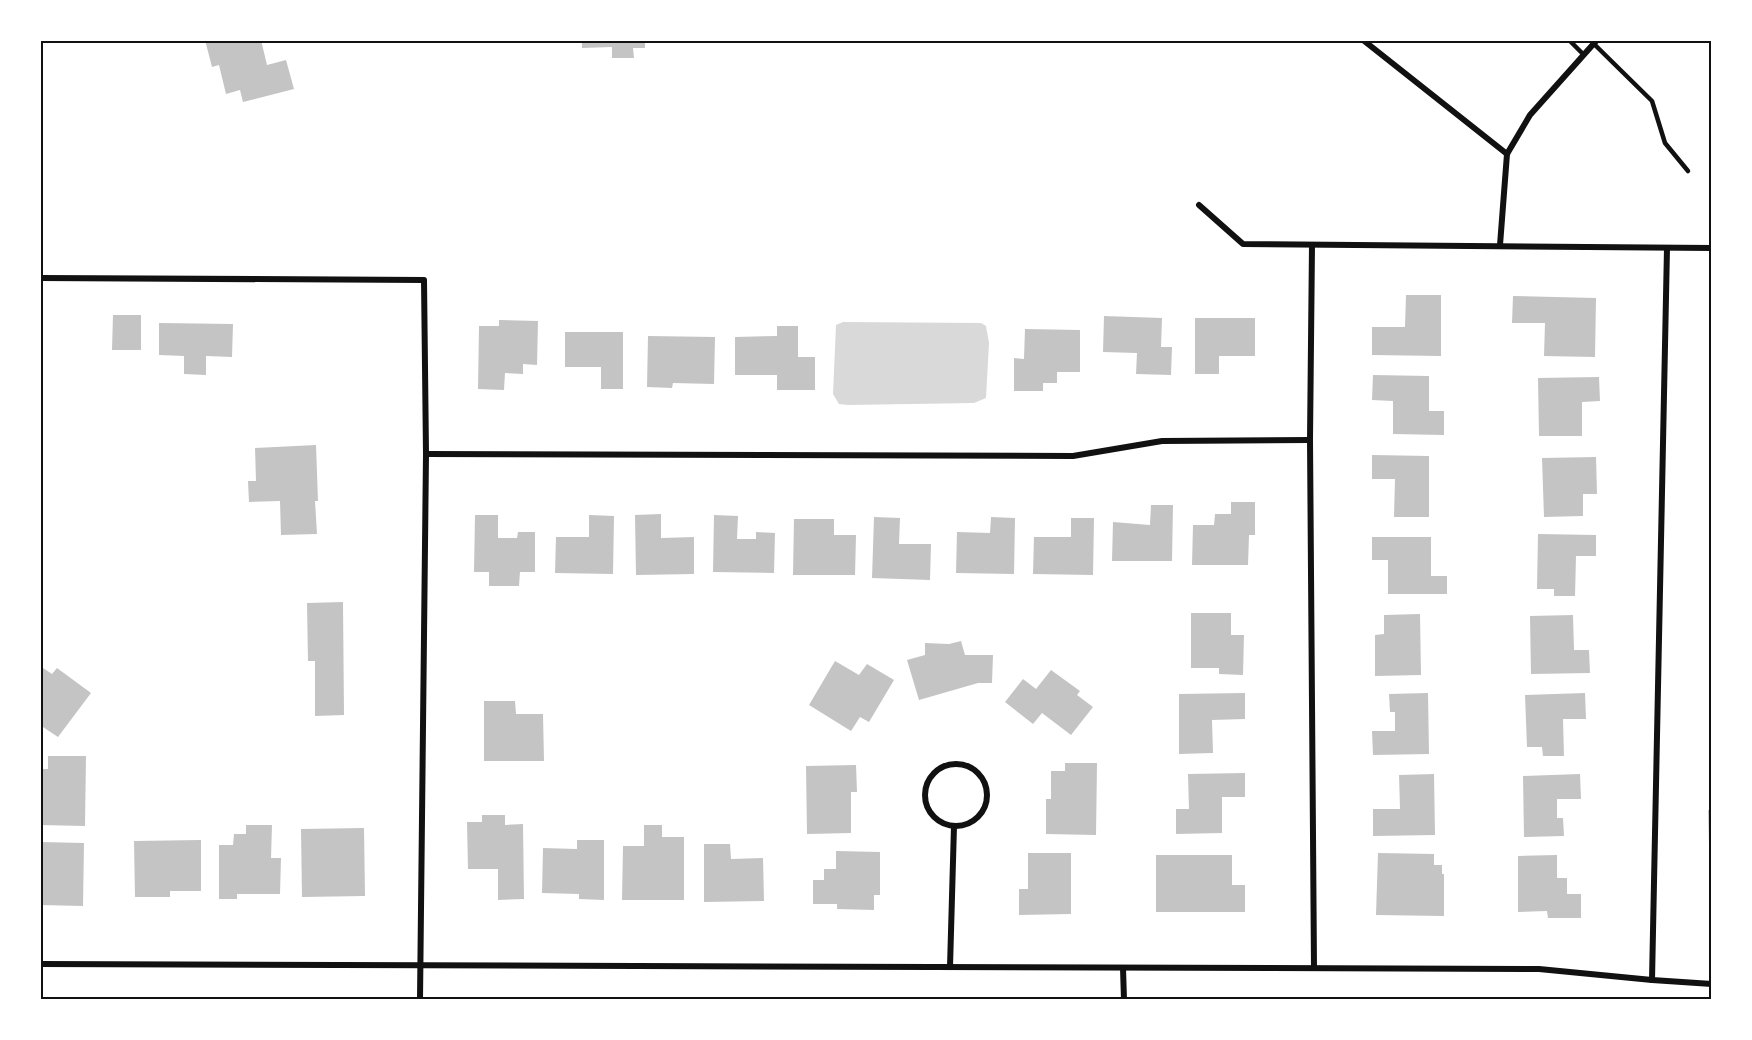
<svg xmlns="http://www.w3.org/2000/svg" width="1752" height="1040" font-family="'DM Sans',sans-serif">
	<rect width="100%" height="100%" fill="#fff"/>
	<path fill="#d9d9d9" d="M 843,322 L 981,323 L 986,326 L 989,343 L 986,398 L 974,403 L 848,405 L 839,404 L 833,394 L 836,325 Z"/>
	<g fill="#c4c4c4">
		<path d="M 205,40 L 261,40 L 267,65 L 286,60 L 294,89 L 243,102 L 240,90 L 226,94 L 219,65 L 212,67 Z"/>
		<path d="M 582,40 L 645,40 L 645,48 L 633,48 L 634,58 L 612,58 L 612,47 L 582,48 Z"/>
		<path d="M 1406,295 L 1441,295 L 1441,356 L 1372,355 L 1372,327 L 1405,327 Z"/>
		<path d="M 1513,296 L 1596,298 L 1595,357 L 1544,356 L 1545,323 L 1512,323 Z"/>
		<path d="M 113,315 L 141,315 L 141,350 L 112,350 Z"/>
		<path d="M 1104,316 L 1162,318 L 1161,347 L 1172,347 L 1171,375 L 1136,374 L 1137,353 L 1103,352 Z"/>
		<path d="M 1195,318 L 1255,318 L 1255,356 L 1219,356 L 1219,374 L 1195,374 Z"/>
		<path d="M 499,320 L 538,321 L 537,365 L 523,364 L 523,374 L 505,373 L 504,390 L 478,389 L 479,326 L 499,326 Z"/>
		<path d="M 159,323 L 233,324 L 232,357 L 206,356 L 206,375 L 184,374 L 184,356 L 159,355 Z"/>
		<path d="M 777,326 L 798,326 L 798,357 L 815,357 L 815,390 L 777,390 L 777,375 L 735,375 L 735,337 L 777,336 Z"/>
		<path d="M 1025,329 L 1080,330 L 1080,372 L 1057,372 L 1057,383 L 1043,383 L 1043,391 L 1014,391 L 1014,358 L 1024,359 Z"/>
		<path d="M 565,332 L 623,332 L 623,389 L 601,389 L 601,367 L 565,367 Z"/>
		<path d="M 648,336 L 715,337 L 714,384 L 673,383 L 672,388 L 647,387 Z"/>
		<path d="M 1373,375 L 1429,376 L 1429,411 L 1444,411 L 1444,435 L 1393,434 L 1393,401 L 1372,400 Z"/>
		<path d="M 1599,377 L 1600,401 L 1582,402 L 1582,436 L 1539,436 L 1538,378 Z"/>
		<path d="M 316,445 L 318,501 L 315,501 L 317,534 L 281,535 L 280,501 L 249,502 L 248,481 L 256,481 L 255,448 Z"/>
		<path d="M 1372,455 L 1429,456 L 1429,517 L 1394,517 L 1395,479 L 1372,479 Z"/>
		<path d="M 1596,457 L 1597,494 L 1583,494 L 1583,516 L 1544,517 L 1542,458 Z"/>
		<path d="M 1231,502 L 1255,502 L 1255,535 L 1249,535 L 1248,565 L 1192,565 L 1193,525 L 1214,525 L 1215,514 L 1231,514 Z"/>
		<path d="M 1151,505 L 1173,505 L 1172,561 L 1112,561 L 1113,522 L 1150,525 Z"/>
		<path d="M 661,514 L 661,538 L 694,537 L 694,574 L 636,575 L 635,515 Z"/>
		<path d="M 475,515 L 498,515 L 498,538 L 517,538 L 518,532 L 535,532 L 535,572 L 520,572 L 519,586 L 489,586 L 489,572 L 474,572 Z"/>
		<path d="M 589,515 L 614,516 L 613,574 L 555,573 L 556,537 L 589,537 Z"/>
		<path d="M 714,515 L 738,516 L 737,539 L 756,539 L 756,532 L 775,533 L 774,573 L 713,572 Z"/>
		<path d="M 874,517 L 900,518 L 899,544 L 931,544 L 930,580 L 872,578 Z"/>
		<path d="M 991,517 L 1015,518 L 1014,574 L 956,573 L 957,532 L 990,533 Z"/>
		<path d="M 1071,518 L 1094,518 L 1093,575 L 1033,574 L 1034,537 L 1071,537 Z"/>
		<path d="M 794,519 L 834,519 L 834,535 L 856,535 L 855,575 L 793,575 Z"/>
		<path d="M 1538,534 L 1596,535 L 1596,556 L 1576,556 L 1575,596 L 1554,596 L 1554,589 L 1537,589 Z"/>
		<path d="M 1372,537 L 1431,537 L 1431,576 L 1447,576 L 1447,594 L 1388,594 L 1388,560 L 1372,560 Z"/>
		<path d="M 343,602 L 344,715 L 315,716 L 315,661 L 308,661 L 307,603 Z"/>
		<path d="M 1191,613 L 1231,613 L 1231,635 L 1244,635 L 1243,675 L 1219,674 L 1219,668 L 1191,668 Z"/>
		<path d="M 1420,614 L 1421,675 L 1375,676 L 1375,635 L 1384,634 L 1384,615 Z"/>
		<path d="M 1573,615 L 1574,650 L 1589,650 L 1590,673 L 1531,674 L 1530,616 Z"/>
		<path d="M 961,641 L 965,655 L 993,655 L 992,683 L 978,683 L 919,700 L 907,660 L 925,655 L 925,643 L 949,644 Z"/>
		<path d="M 835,661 L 859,675 L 867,664 L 894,680 L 869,722 L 860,717 L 851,731 L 809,705 Z"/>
		<path d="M 40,666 L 52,674 L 57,668 L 91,693 L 58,737 L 40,725 Z"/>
		<path d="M 1051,670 L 1080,691 L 1077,695 L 1093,707 L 1071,735 L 1042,713 L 1033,724 L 1005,702 L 1023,679 L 1036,689 Z"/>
		<path d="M 1245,693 L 1245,719 L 1212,720 L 1213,753 L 1179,754 L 1179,694 Z"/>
		<path d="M 1428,693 L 1429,754 L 1373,755 L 1372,731 L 1395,731 L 1395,712 L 1390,712 L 1389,694 Z"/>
		<path d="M 1585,693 L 1586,719 L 1563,719 L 1564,756 L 1543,756 L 1542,747 L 1527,747 L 1525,695 Z"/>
		<path d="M 484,701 L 515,701 L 516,714 L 543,714 L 544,761 L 484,761 Z"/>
		<path d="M 48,756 L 86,756 L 85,826 L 40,825 L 41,769 L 48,769 Z"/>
		<path d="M 1065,763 L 1097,763 L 1096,835 L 1046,834 L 1046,799 L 1051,799 L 1051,771 L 1065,771 Z"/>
		<path d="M 856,765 L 857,792 L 851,792 L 851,833 L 807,834 L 806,766 Z"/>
		<path d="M 1245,773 L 1245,797 L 1222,797 L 1222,833 L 1176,834 L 1176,809 L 1189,809 L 1188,774 Z"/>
		<path d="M 1434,774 L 1435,835 L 1373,836 L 1373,809 L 1400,809 L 1399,775 Z"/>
		<path d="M 1580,774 L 1581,799 L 1557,799 L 1557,818 L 1563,818 L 1564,836 L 1524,837 L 1523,776 Z"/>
		<path d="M 1708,810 L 1712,810 L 1712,845 L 1709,845 Z"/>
		<path d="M 482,815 L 505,815 L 505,825 L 523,824 L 524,899 L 498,900 L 498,869 L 468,869 L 467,822 L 482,822 Z"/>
		<path d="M 246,825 L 272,825 L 271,858 L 281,858 L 280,894 L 237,894 L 237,899 L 219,899 L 219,845 L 233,845 L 234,834 L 246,834 Z"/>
		<path d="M 644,825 L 662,825 L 662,837 L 684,837 L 684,900 L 622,900 L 623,846 L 644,846 Z"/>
		<path d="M 364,828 L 365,896 L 302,897 L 301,829 Z"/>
		<path d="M 201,840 L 201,891 L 170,891 L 170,897 L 135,897 L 134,841 Z"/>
		<path d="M 577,840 L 604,840 L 604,900 L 579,899 L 579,894 L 542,893 L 543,848 L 577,849 Z"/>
		<path d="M 40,842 L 84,843 L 83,906 L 40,905 Z"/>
		<path d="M 704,844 L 730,844 L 731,859 L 763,858 L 764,901 L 704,902 Z"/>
		<path d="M 836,851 L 880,852 L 880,895 L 874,895 L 874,910 L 837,909 L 837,904 L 813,904 L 813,880 L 824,880 L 824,869 L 836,869 Z"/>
		<path d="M 1028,853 L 1071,853 L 1071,914 L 1019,915 L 1019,889 L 1028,889 Z"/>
		<path d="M 1378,853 L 1434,854 L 1434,865 L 1442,865 L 1442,874 L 1444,874 L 1444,916 L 1376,915 Z"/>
		<path d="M 1156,855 L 1232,855 L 1232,885 L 1245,885 L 1245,912 L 1156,912 Z"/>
		<path d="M 1557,855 L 1557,878 L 1567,878 L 1567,894 L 1581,894 L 1581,918 L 1548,918 L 1547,911 L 1518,912 L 1518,856 Z"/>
	</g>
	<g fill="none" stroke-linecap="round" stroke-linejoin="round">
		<g stroke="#111" stroke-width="4.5">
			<path d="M 1569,40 L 1584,55"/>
			<path d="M 1594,44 L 1652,101 L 1665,143 L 1688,171"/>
		</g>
		<g stroke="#111" stroke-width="6">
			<path d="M 1363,40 L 1507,154"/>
			<path d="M 1199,205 L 1243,244 L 1712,248"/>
			<path d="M 1312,245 L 1310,440 L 1314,967"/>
			<path d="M 1500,245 L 1507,154 L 1530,115 L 1597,40"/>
			<path d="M 40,278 L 424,280 L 426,454 L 420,1000"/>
			<path d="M 426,454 L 1073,456 L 1162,441 L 1310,440"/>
			<circle cx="956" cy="795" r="31"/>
			<path d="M 40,964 L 1539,969 L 1652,980 L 1712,984"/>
			<path d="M 950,967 L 954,826"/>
			<path d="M 1123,968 L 1124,1000"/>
			<path d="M 1652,980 L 1667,248"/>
		</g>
	</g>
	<rect width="1752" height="1040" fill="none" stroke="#ffffff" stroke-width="84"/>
	<rect x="42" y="42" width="1668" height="956" fill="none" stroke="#111" stroke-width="2"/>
</svg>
